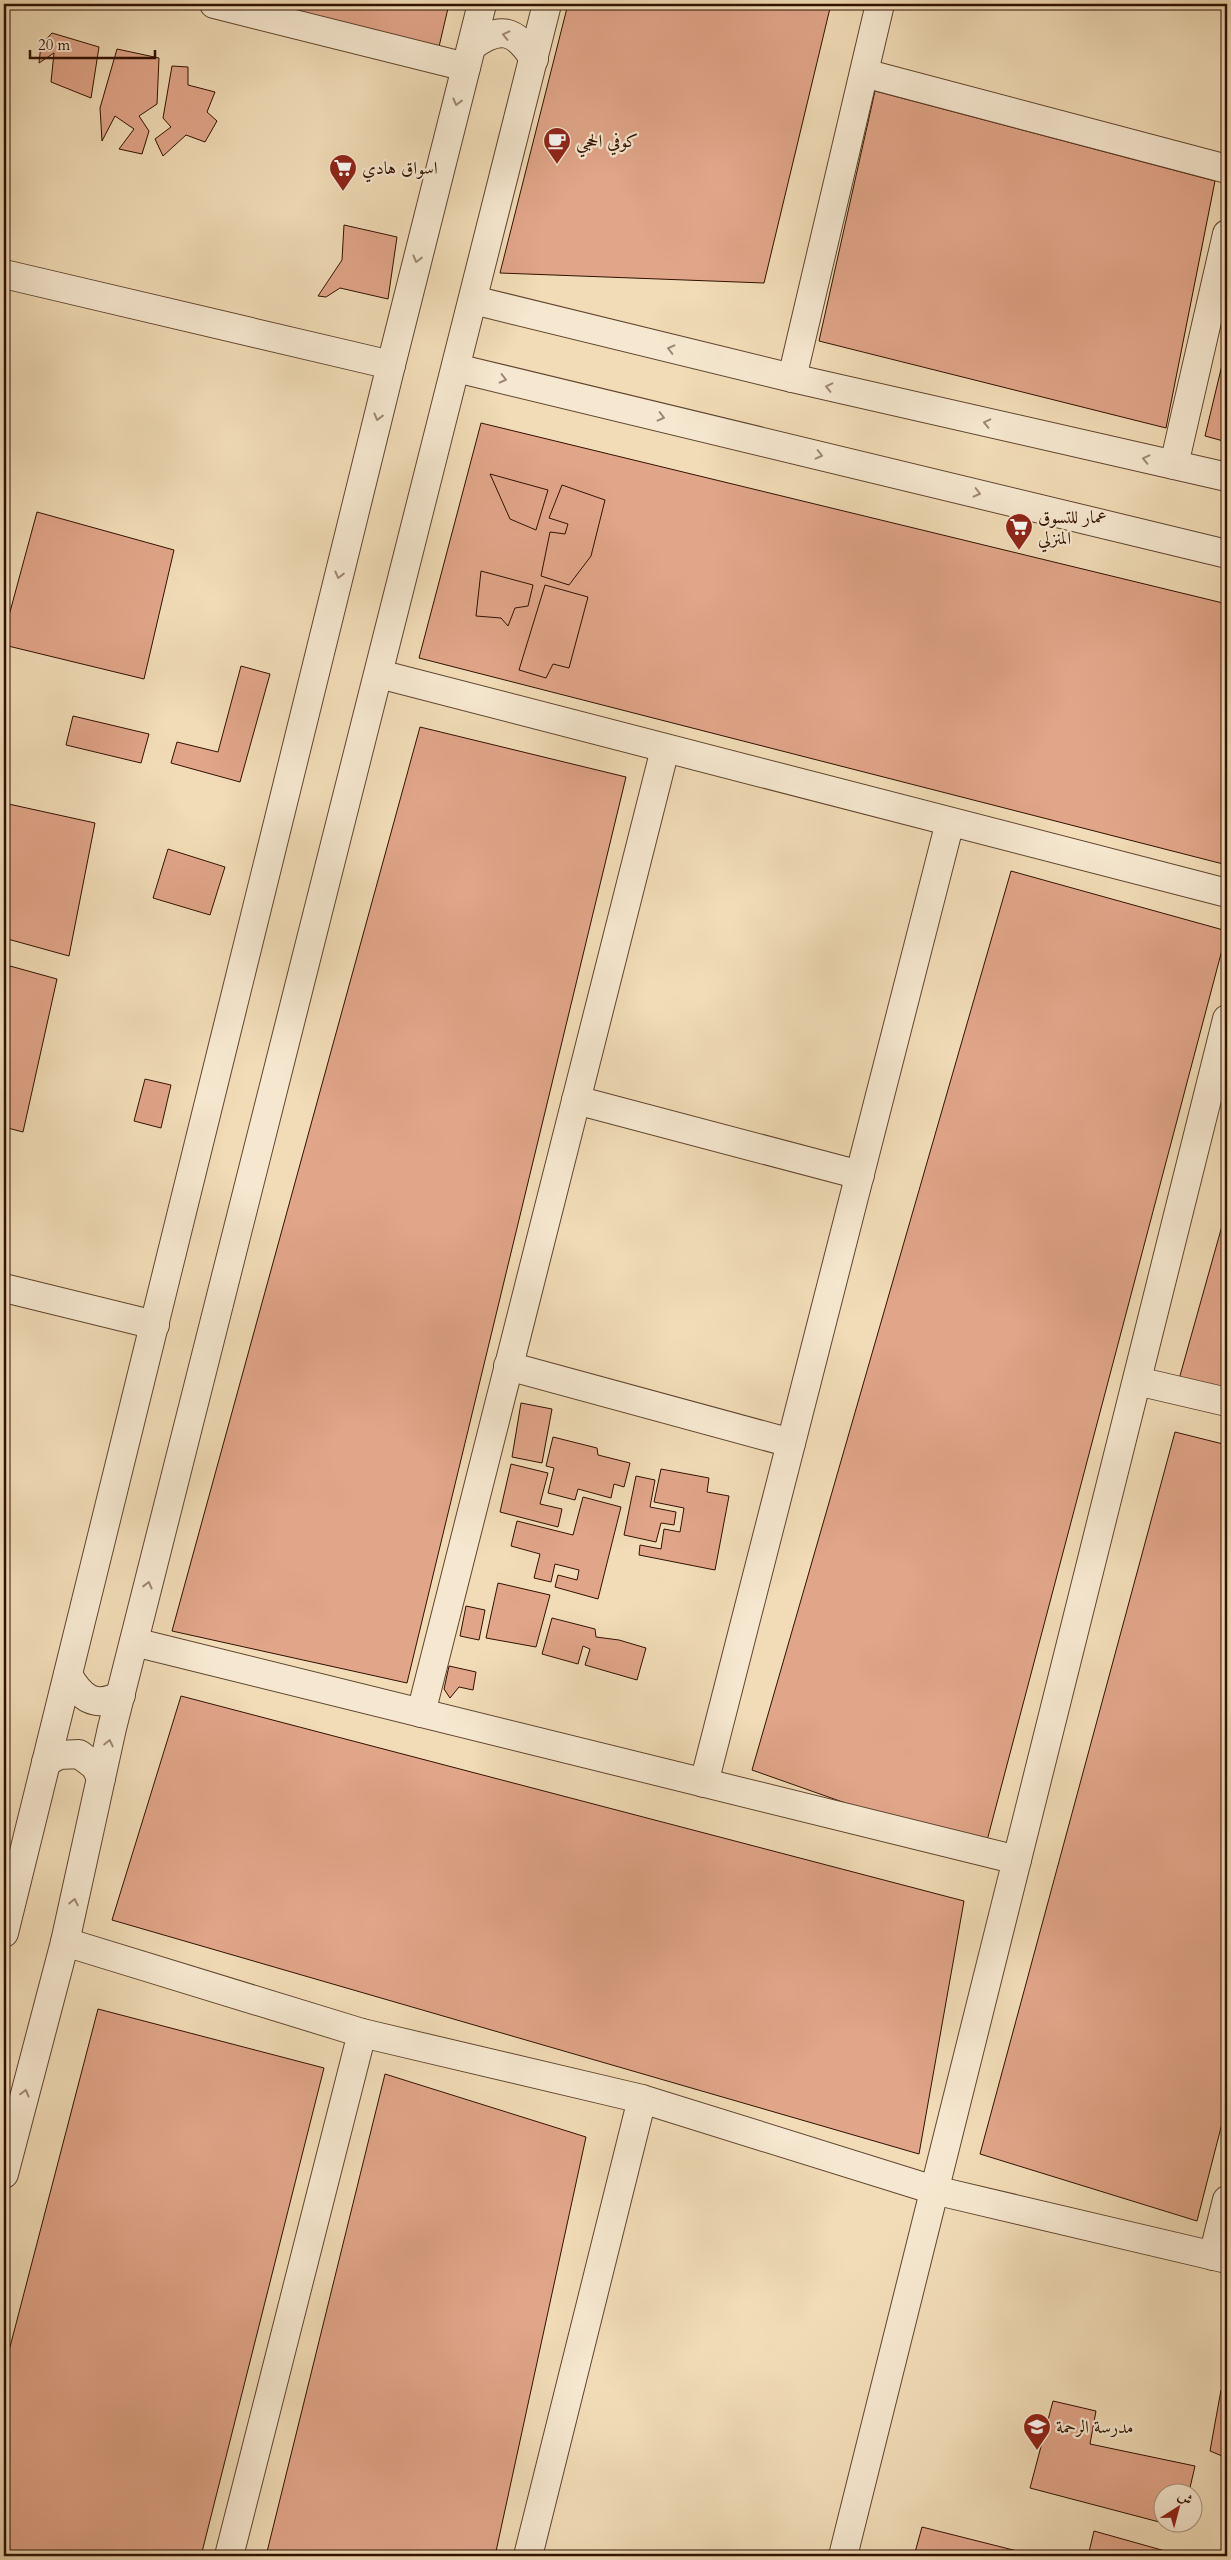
<svg xmlns="http://www.w3.org/2000/svg" width="1231" height="2560" font-family="Cardo,Amiri,serif">
	<rect width="100%" height="100%" fill="#f1dcb7"/>
	<filter id="stains"><feTurbulence type="fractalNoise" baseFrequency=".004" numOctaves="4"/><feColorMatrix values="0 0 0 0 .2 0 0 0 0 .09 0 0 0 0 .02 0 0 0 .5 -.17"/></filter>
	<radialGradient id="worn" r=".72"><stop offset=".6" stop-color="#630" stop-opacity="0"/><stop offset="1" stop-color="#630" stop-opacity=".3"/></radialGradient>
	<g fill="#e1a589" stroke="#311101">
		<path d="M 254,4 L 449,4 L 438,51 Z"/>
		<path d="M 568,4 L 831,4 L 764,283 L 500,273 Z"/>
		<path d="M 52,33 L 99,47 L 91,98 L 51,82 L 54,53 L 39,63 L 41,45 Z"/>
		<path d="M 117,49 L 159,58 L 157,104 L 139,116 L 149,131 L 142,154 L 119,149 L 134,129 L 115,116 L 102,141 L 100,108 Z"/>
		<path d="M 172,66 L 188,67 L 188,85 L 215,92 L 207,112 L 217,121 L 205,142 L 186,135 L 163,156 L 155,139 L 171,127 L 163,118 Z"/>
		<path d="M 875,91 L 1215,181 L 1166,428 L 819,341 Z"/>
		<path d="M 344,225 L 397,237 L 388,299 L 340,288 L 326,297 L 318,296 L 342,260 Z"/>
		<path d="M 1227,344 L 1227,442 L 1205,436 Z"/>
		<path d="M 481,423 L 1227,604 L 1227,865 L 419,658 Z"/>
		<path d="M 490,474 L 548,490 L 536,530 L 510,519 Z"/>
		<path d="M 562,485 L 605,500 L 591,556 L 569,585 L 541,576 L 550,532 L 565,534 L 568,524 L 549,518 Z"/>
		<path d="M 37,512 L 174,550 L 144,679 L 4,645 L 4,634 Z"/>
		<path d="M 481,571 L 533,585 L 528,606 L 515,608 L 508,626 L 501,618 L 476,616 Z"/>
		<path d="M 545,585 L 588,597 L 569,668 L 553,664 L 546,678 L 519,670 Z"/>
		<path d="M 241,666 L 270,674 L 240,782 L 171,763 L 177,742 L 218,752 Z"/>
		<path d="M 73,716 L 149,734 L 141,763 L 66,745 Z"/>
		<path d="M 420,727 L 626,777 L 407,1683 L 172,1631 Z"/>
		<path d="M 4,803 L 95,823 L 69,956 L 4,938 Z"/>
		<path d="M 168,849 L 225,867 L 210,915 L 153,898 Z"/>
		<path d="M 1011,871 L 1227,931 L 984,1852 L 752,1770 Z"/>
		<path d="M 10,966 L 57,979 L 23,1132 L 4,1127 L 4,990 Z"/>
		<path d="M 145,1079 L 171,1085 L 161,1128 L 134,1121 Z"/>
		<path d="M 1227,1208 L 1227,1397 L 1176,1390 Z"/>
		<path d="M 521,1403 L 552,1409 L 542,1463 L 512,1457 Z"/>
		<path d="M 1175,1432 L 1227,1445 L 1227,2104 L 1197,2221 L 980,2154 Z"/>
		<path d="M 553,1437 L 597,1448 L 598,1455 L 630,1463 L 624,1487 L 614,1484 L 611,1498 L 578,1489 L 575,1500 L 548,1493 L 554,1468 L 546,1466 Z"/>
		<path d="M 511,1464 L 548,1473 L 540,1504 L 562,1509 L 558,1527 L 500,1512 Z"/>
		<path d="M 661,1469 L 709,1478 L 707,1492 L 729,1496 L 715,1570 L 639,1555 L 640,1545 L 661,1549 L 664,1529 L 680,1532 L 684,1508 L 654,1502 Z"/>
		<path d="M 636,1476 L 655,1480 L 650,1507 L 676,1512 L 674,1525 L 661,1523 L 656,1542 L 624,1535 Z"/>
		<path d="M 583,1497 L 621,1507 L 598,1599 L 555,1587 L 558,1575 L 577,1580 L 579,1570 L 555,1564 L 551,1582 L 534,1578 L 540,1554 L 511,1546 L 517,1521 L 573,1535 Z"/>
		<path d="M 498,1583 L 550,1595 L 536,1647 L 486,1638 Z"/>
		<path d="M 466,1606 L 485,1610 L 479,1640 L 460,1636 Z"/>
		<path d="M 552,1618 L 595,1629 L 596,1637 L 619,1640 L 646,1648 L 637,1680 L 585,1665 L 590,1649 L 583,1646 L 578,1664 L 542,1654 Z"/>
		<path d="M 449,1666 L 476,1672 L 473,1690 L 459,1687 L 450,1698 L 444,1689 Z"/>
		<path d="M 181,1696 L 964,1901 L 919,2154 L 112,1920 Z"/>
		<path d="M 98,2009 L 324,2068 L 201,2556 L 4,2556 L 4,2370 Z"/>
		<path d="M 385,2074 L 586,2137 L 495,2556 L 266,2556 Z"/>
		<path d="M 1221,2390 L 1227,2392 L 1227,2458 L 1210,2451 Z"/>
		<path d="M 1053,2401 L 1096,2411 L 1090,2444 L 1195,2466 L 1189,2492 L 1164,2492 L 1164,2522 L 1183,2522 L 1182,2528 L 1030,2488 Z"/>
		<path d="M 922,2527 L 1037,2556 L 914,2556 Z"/>
		<path d="M 1094,2531 L 1183,2556 L 1088,2556 Z"/>
	</g>
	<g fill="none" stroke-linecap="round" stroke-linejoin="round">
		<defs>
			<g id="minor">
				<path d="M 214,4 L 466,67"/>
				<path d="M 864,73 L 1227,169"/>
				<path d="M 4,274 L 391,365"/>
				<path d="M 473,300 L 792,378 L 1227,477"/>
				<path d="M 456,368 L 1227,554"/>
				<path d="M 792,378 L 880,4"/>
				<path d="M 1174,465 L 1227,234"/>
				<path d="M 379,674 L 1227,893"/>
				<path d="M 576,1100 L 860,1175"/>
				<path d="M 4,1288 L 155,1325"/>
				<path d="M 508,1366 L 791,1443"/>
				<path d="M 1137,1381 L 1227,1402"/>
				<path d="M 134,1642 L 1017,1860"/>
				<path d="M 421,1713 L 665,749"/>
				<path d="M 704,1783 L 950,822"/>
				<path d="M 65,1942 L 362,2033 L 642,2099 L 934,2190 L 1227,2259"/>
				<path d="M 1213,2256 L 1227,2200"/>
				<path d="M 229,2556 L 362,2033"/>
				<path d="M 528,2556 L 642,2099"/>
				<path d="M 843,2556 L 1227,1019"/>
			</g>
			<g id="tertiary">
				<path d="M 472,46 C 500,25 516,30 534,59"/>
				<path d="M 68,1675 C 81,1698 95,1709 121,1695"/>
				<path d="M 46,1762 L 59,1755 L 79,1754 L 95,1766 L 101,1778"/>
				<path d="M 4,1933 L 391,365 L 482,4"/>
				<path d="M 4,2174 L 65,1942 L 112,1728 L 547,4"/>
			</g>
		</defs>
		<use href="#minor" stroke="#61442e" stroke-width="30"/>
		<use href="#tertiary" stroke="#61442e" stroke-width="30"/>
		<use href="#minor" stroke="#f6e8d0" stroke-width="28"/>
		<use href="#tertiary" stroke="#f6e8d0" stroke-width="28"/>
	</g>
	<defs><path id="oneway-chevron" d="M-2-3.5L2.5 0L-2 3.5" fill="none" stroke-width="1.6" stroke-linecap="round" stroke-linejoin="round" transform="scale(1.25)"/></defs>
	<g stroke="#9d8773">
		<use href="#oneway-chevron" transform="translate(506 35) rotate(-167)"/>
		<use href="#oneway-chevron" transform="translate(457 102) rotate(104)"/>
		<use href="#oneway-chevron" transform="translate(417 259) rotate(104)"/>
		<use href="#oneway-chevron" transform="translate(671 349) rotate(-166)"/>
		<use href="#oneway-chevron" transform="translate(503 379) rotate(14)"/>
		<use href="#oneway-chevron" transform="translate(829 387) rotate(-167)"/>
		<use href="#oneway-chevron" transform="translate(378 417) rotate(104)"/>
		<use href="#oneway-chevron" transform="translate(661 417) rotate(14)"/>
		<use href="#oneway-chevron" transform="translate(987 423) rotate(-167)"/>
		<use href="#oneway-chevron" transform="translate(819 455) rotate(14)"/>
		<use href="#oneway-chevron" transform="translate(1146 459) rotate(-167)"/>
		<use href="#oneway-chevron" transform="translate(977 493) rotate(14)"/>
		<use href="#oneway-chevron" transform="translate(339 575) rotate(104)"/>
		<use href="#oneway-chevron" transform="translate(148 1585) rotate(-76)"/>
		<use href="#oneway-chevron" transform="translate(109 1743) rotate(-77)"/>
		<use href="#oneway-chevron" transform="translate(74 1902) rotate(-78)"/>
		<use href="#oneway-chevron" transform="translate(25 2093) rotate(-75)"/>
	</g>
	<defs>
		<symbol id="cafe-pin" viewBox="-11 -11 22 30"><path d="M0 17L-7.5 6A9.5 9.5 0 1 1 7.5 6Z" fill="#8f2418" stroke="#f6e8d0"/><path d="M-5.5-4.5H6V0H3Q3 3.5 0 3.5H-2.5Q-5.5 3.5-5.5 0ZM3-3.2v2h1.7v-2ZM-6 4.5H4V6H-6Z" fill="#fff"/></symbol>
		<symbol id="supermarket-pin" viewBox="-11 -11 22 30"><path d="M0 17L-7.5 6A9.5 9.5 0 1 1 7.5 6Z" fill="#8f2418" stroke="#f6e8d0"/><path d="M-6-5.5h2.5l.6 2H6L4.5 2H-2.5L-4.4-4H-6ZM-1.5 3.2a1.3 1.3 0 1 0 .1 0ZM3 3.2a1.3 1.3 0 1 0 .1 0Z" fill="#fff"/></symbol>
		<symbol id="school-pin" viewBox="-11 -11 22 30"><path d="M0 17L-7.5 6A9.5 9.5 0 1 1 7.5 6Z" fill="#8f2418" stroke="#f6e8d0"/><path d="M0-5L7-2L0 1L-7-2ZM-4 1L0 2.5L4 1V4Q0 6-4 4Z" fill="#fff"/></symbol>
	</defs>
	<g fill-rule="evenodd">
		<use href="#cafe-pin" x="541" y="125" width="32" height="43"/>
		<use href="#supermarket-pin" x="327" y="152" width="32" height="43"/>
		<use href="#supermarket-pin" x="1003" y="511" width="32" height="43"/>
		<use href="#school-pin" x="1021" y="2411" width="32" height="43"/>
	</g>
	<g text-anchor="middle" dominant-baseline="central" stroke-width="4.5" stroke-linejoin="round" paint-order="stroke">
		<g font-size="18" fill="#311101" stroke="#f6e8d0" text-anchor="start">
			<text x="576" y="141">كوفي الحجي</text>
			<text x="362" y="168">اسواق هادي</text>
			<text x="1038" y="517">عمار للتسوق<tspan x="1038" dy="21">المنزلي</tspan></text>
			<text x="1056" y="2427">مدرسة الرحمة</text>
		</g>
	</g>
	<rect width="1231" height="2560" fill="none" stroke="#f1dcb7" stroke-width="20"/>
	<rect x="5" y="5" width="1221" height="2550" fill="none" stroke="#311101" stroke-width="2.5"/>
	<rect x="10" y="10" width="1211" height="2540" fill="none" stroke="#311101"/>
	<g transform="translate(1178 2508) rotate(36)"><circle r="24" fill="#f6e8d0" stroke="#a7927d"/>
	<path d="M0-4L9 19L0 12L-9 19Z" fill="#8f2418"/>
	<text y="-8" font-size="14" font-weight="bold" text-anchor="middle" fill="#311101">ش</text>
	</g>
	<path d="M30 50v8h125v-8" fill="none" stroke="#311101" stroke-width="2.5"/>
	<text x="38" y="50" font-size="15" fill="#311101" stroke="#f6e8d0" stroke-width="4" paint-order="stroke">20 m</text>
	<rect width="100%" height="100%" filter="url(#stains)"/>
	<rect width="100%" height="100%" fill="url(#worn)"/>
</svg>
